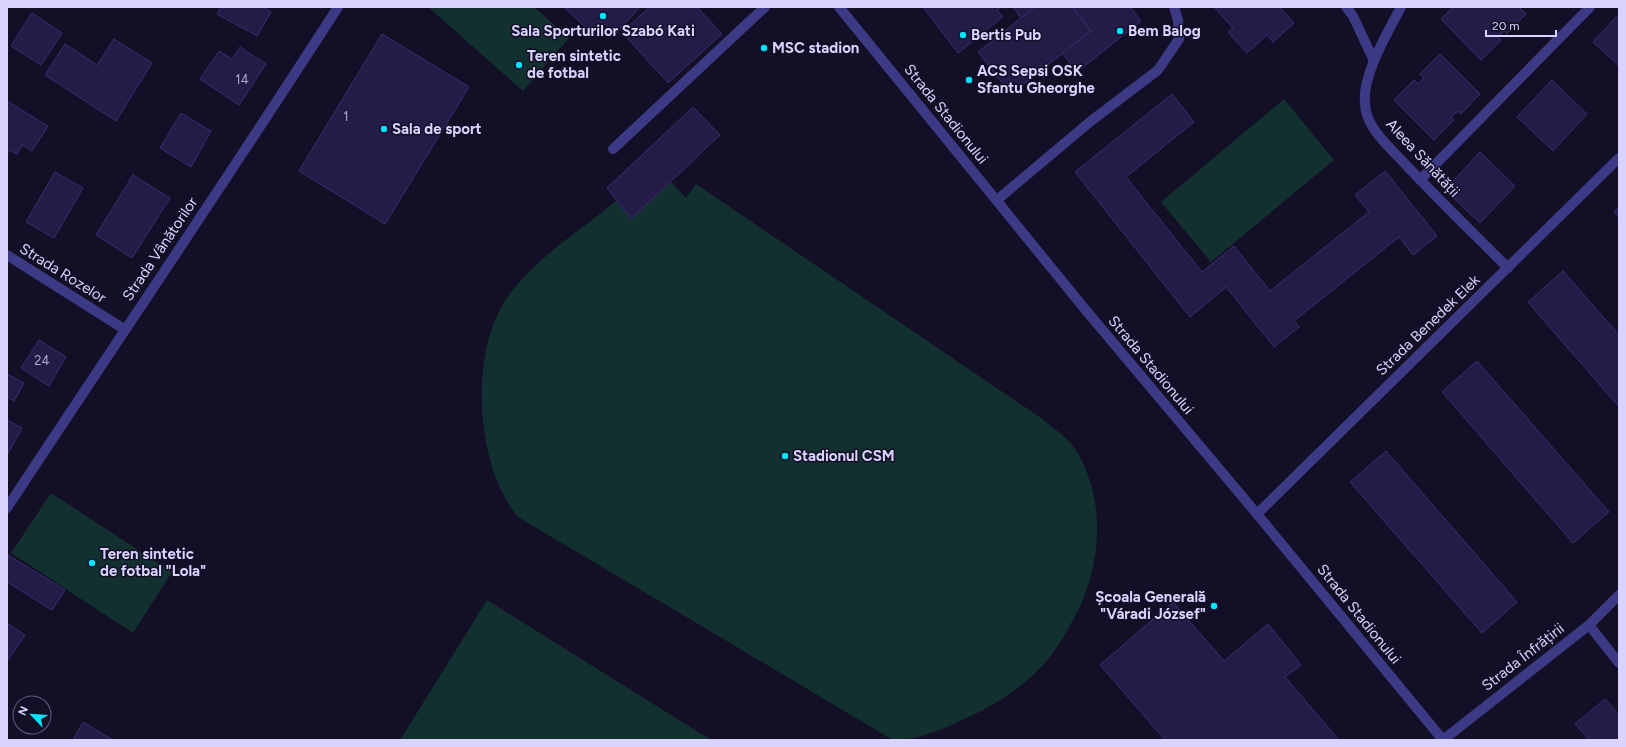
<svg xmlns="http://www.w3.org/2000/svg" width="1626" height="747" font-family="Figtree,sans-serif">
	<rect width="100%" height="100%" fill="#130f26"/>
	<g fill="#12302f">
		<path d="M 428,7 L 534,7 L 569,38 L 523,91 Z"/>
		<path d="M 1284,99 L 1334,160 L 1211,262 L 1161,202 Z"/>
		<path d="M 671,182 L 686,198 L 696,184 L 1041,418 C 1051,427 1065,435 1073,446 C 1103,489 1103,549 1084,597 C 1080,607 1075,617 1069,627 C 1062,640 1053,655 1042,666 C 1019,691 990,708 960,721 C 938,731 917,740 893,740 L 518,517 C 474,464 468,347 511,292 C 540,255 581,230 616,201 L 631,219 Z"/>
		<path d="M 51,493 L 172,572 L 133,633 L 11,553 Z"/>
		<path d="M 487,600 L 711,740 L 400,740 Z"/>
	</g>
	<g fill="#241b47" stroke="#3b2d73">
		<path d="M 221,7 L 262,7 L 271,12 L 257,36 L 217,14 Z"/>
		<path d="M 564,7 L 640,7 L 616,34 L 605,24 L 595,36 Z"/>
		<path d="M 650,7 L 697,7 L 722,34 L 668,83 L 622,32 Z"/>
		<path d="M 923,7 L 1001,7 L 997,10 L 1003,17 L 958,53 Z"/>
		<path d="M 1013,7 L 1035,7 L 1021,18 Z"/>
		<path d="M 1035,7 L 1072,7 L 1091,31 L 1011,94 L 978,52 Z"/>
		<path d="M 1072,7 L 1130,7 L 1141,21 L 1077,72 L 1062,53 L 1091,31 Z"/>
		<path d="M 1214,7 L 1280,7 L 1294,23 L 1273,42 L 1267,35 L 1247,53 L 1228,32 L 1233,28 Z"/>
		<path d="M 1453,7 L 1519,7 L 1526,14 L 1507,33 L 1504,31 L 1498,37 L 1501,40 L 1481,60 L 1441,19 Z"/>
		<path d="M 32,13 L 62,33 L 41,65 L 11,46 Z"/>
		<path d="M 1619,14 L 1619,66 L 1593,42 Z"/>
		<path d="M 382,34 L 469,87 L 385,224 L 299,171 Z"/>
		<path d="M 114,39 L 152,63 L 116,121 L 45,75 L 65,44 L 97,65 Z"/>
		<path d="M 240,47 L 266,64 L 239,105 L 200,79 L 219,51 L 232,59 Z"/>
		<path d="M 1440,54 L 1480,94 L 1461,114 L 1458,111 L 1451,117 L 1454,120 L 1434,140 L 1394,100 L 1414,80 L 1418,84 L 1424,78 L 1420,74 Z"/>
		<path d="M 1552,80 L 1587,114 L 1553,151 L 1517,117 Z"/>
		<path d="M 1172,94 L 1194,122 L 1126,177 L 1202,272 L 1234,246 L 1270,291 L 1369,212 L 1355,195 L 1385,171 L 1437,236 L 1413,255 L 1399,237 L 1294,321 L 1299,327 L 1274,347 L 1226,287 L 1190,317 L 1075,172 Z"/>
		<path d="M 7,101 L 48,126 L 32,151 L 22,145 L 17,154 L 9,150 L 7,153 Z"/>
		<path d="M 693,107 L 720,135 L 631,219 L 607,188 Z"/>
		<path d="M 181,113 L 211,131 L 191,167 L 160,148 Z"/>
		<path d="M 1480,152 L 1515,186 L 1480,223 L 1445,190 Z"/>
		<path d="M 55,172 L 83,188 L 54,238 L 26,222 Z"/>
		<path d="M 133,175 L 170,198 L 132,258 L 96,235 Z"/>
		<path d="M 1619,207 L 1619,218 L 1614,212 Z"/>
		<path d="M 1563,271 L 1619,335 L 1619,407 L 1528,302 Z"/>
		<path d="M 39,340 L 66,357 L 49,386 L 21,368 Z"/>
		<path d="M 1477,361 L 1609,512 L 1573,543 L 1442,392 Z"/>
		<path d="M 7,374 L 24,383 L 14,401 L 7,397 Z"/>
		<path d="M 7,420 L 22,428 L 7,455 Z"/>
		<path d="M 1386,451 L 1517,602 L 1482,633 L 1350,482 Z"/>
		<path d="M 8,555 L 65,590 L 52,610 L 7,582 Z"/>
		<path d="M 1173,602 L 1224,661 L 1268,624 L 1301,665 L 1285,677 L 1339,740 L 1165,740 L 1100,665 Z"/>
		<path d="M 7,623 L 25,635 L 8,660 L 7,660 Z"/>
		<path d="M 1605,699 L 1619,715 L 1619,740 L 1589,740 L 1575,724 Z"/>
		<path d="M 83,722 L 113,740 L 73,740 Z"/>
	</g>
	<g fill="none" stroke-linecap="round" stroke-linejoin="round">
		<g stroke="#3d3a85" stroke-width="10">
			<path d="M 613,149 L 765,7"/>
			<path d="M 1420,180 L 1590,7"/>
			<path d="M 997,200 L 1091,121 L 1158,70 L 1179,39 L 1178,20 L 1174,7"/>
		</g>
		<g stroke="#3d3a85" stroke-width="10">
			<path d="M 839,7 L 1084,308 L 1257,514 L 1443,740"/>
			<path d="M 1346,7 L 1353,16 L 1374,61"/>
			<path d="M 1401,7 C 1388,32 1362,75 1365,103 C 1365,110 1368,119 1372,126 C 1381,141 1396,154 1408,167 C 1440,201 1474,234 1508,268"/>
			<path d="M 7,255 L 124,329"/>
			<path d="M 7,508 C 117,341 230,175 338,7"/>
			<path d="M 1257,514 L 1619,158"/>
			<path d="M 1589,625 L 1619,663"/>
			<path d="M 1443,740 L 1589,625 L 1619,595"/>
		</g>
	</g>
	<g fill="#00e5ff" stroke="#130f26" stroke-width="1.5">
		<circle cx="603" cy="16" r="4"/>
		<circle cx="1120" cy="31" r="4"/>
		<circle cx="963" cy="35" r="4"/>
		<circle cx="764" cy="48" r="4"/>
		<circle cx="519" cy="65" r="4"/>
		<circle cx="969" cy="80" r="4"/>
		<circle cx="384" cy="129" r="4"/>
		<circle cx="785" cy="456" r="4"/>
		<circle cx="92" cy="563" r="4"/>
		<circle cx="1214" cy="606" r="4"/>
	</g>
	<g text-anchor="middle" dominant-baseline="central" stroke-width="3" stroke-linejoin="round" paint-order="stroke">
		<g font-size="13" fill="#aca6d1">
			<text x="242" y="79">14</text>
			<text x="346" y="116">1</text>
			<text x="42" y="360">24</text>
		</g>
		<g font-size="15" font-weight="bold" fill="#d9d4ff" stroke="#130f26" text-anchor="start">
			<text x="603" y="31" text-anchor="middle">Sala Sporturilor Szabó Kati</text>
			<text x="1128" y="31">Bem Balog</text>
			<text x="971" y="35">Bertis Pub</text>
			<text x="772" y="48">MSC stadion</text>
			<text x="527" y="56">Teren sintetic<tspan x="527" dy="17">de fotbal</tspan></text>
			<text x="977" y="71">ACS Sepsi OSK<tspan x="977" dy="17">Sfantu Gheorghe</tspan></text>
			<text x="392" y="129">Sala de sport</text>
			<text x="793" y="456">Stadionul CSM</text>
			<text x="100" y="554">Teren sintetic<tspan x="100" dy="17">de fotbal "Lola"</tspan></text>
			<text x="1206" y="597" text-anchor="end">Școala Generală<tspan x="1206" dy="17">"Váradi József"</tspan></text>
		</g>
		<g font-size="15" fill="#d9d4ff" stroke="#130f26">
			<text transform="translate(946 114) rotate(51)">Strada Stadionului</text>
			<text transform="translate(1423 158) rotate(47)">Aleea Sănătății</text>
			<text transform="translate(160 249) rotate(-56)">Strada Vânătorilor</text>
			<text transform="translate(63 273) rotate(32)">Strada Rozelor</text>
			<text transform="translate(1428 325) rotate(-44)">Strada Benedek Elek</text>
			<text transform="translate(1151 365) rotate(50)">Strada Stadionului</text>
			<text transform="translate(1359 614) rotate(51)">Strada Stadionului</text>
			<text transform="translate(1523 657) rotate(-38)">Strada Înfrățirii</text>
		</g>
	</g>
	<rect width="1626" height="747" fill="none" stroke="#d9d4ff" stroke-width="16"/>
	<g transform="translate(32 715) rotate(295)"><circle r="19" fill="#130f26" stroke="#625e7d"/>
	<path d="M0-3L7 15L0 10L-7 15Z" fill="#00e5ff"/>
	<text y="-6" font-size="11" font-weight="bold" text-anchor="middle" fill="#d9d4ff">N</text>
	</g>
	<path d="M1486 30v6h70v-6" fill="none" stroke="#d9d4ff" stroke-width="2"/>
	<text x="1492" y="30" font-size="12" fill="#d9d4ff" stroke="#130f26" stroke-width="3" paint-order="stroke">20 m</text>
</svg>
